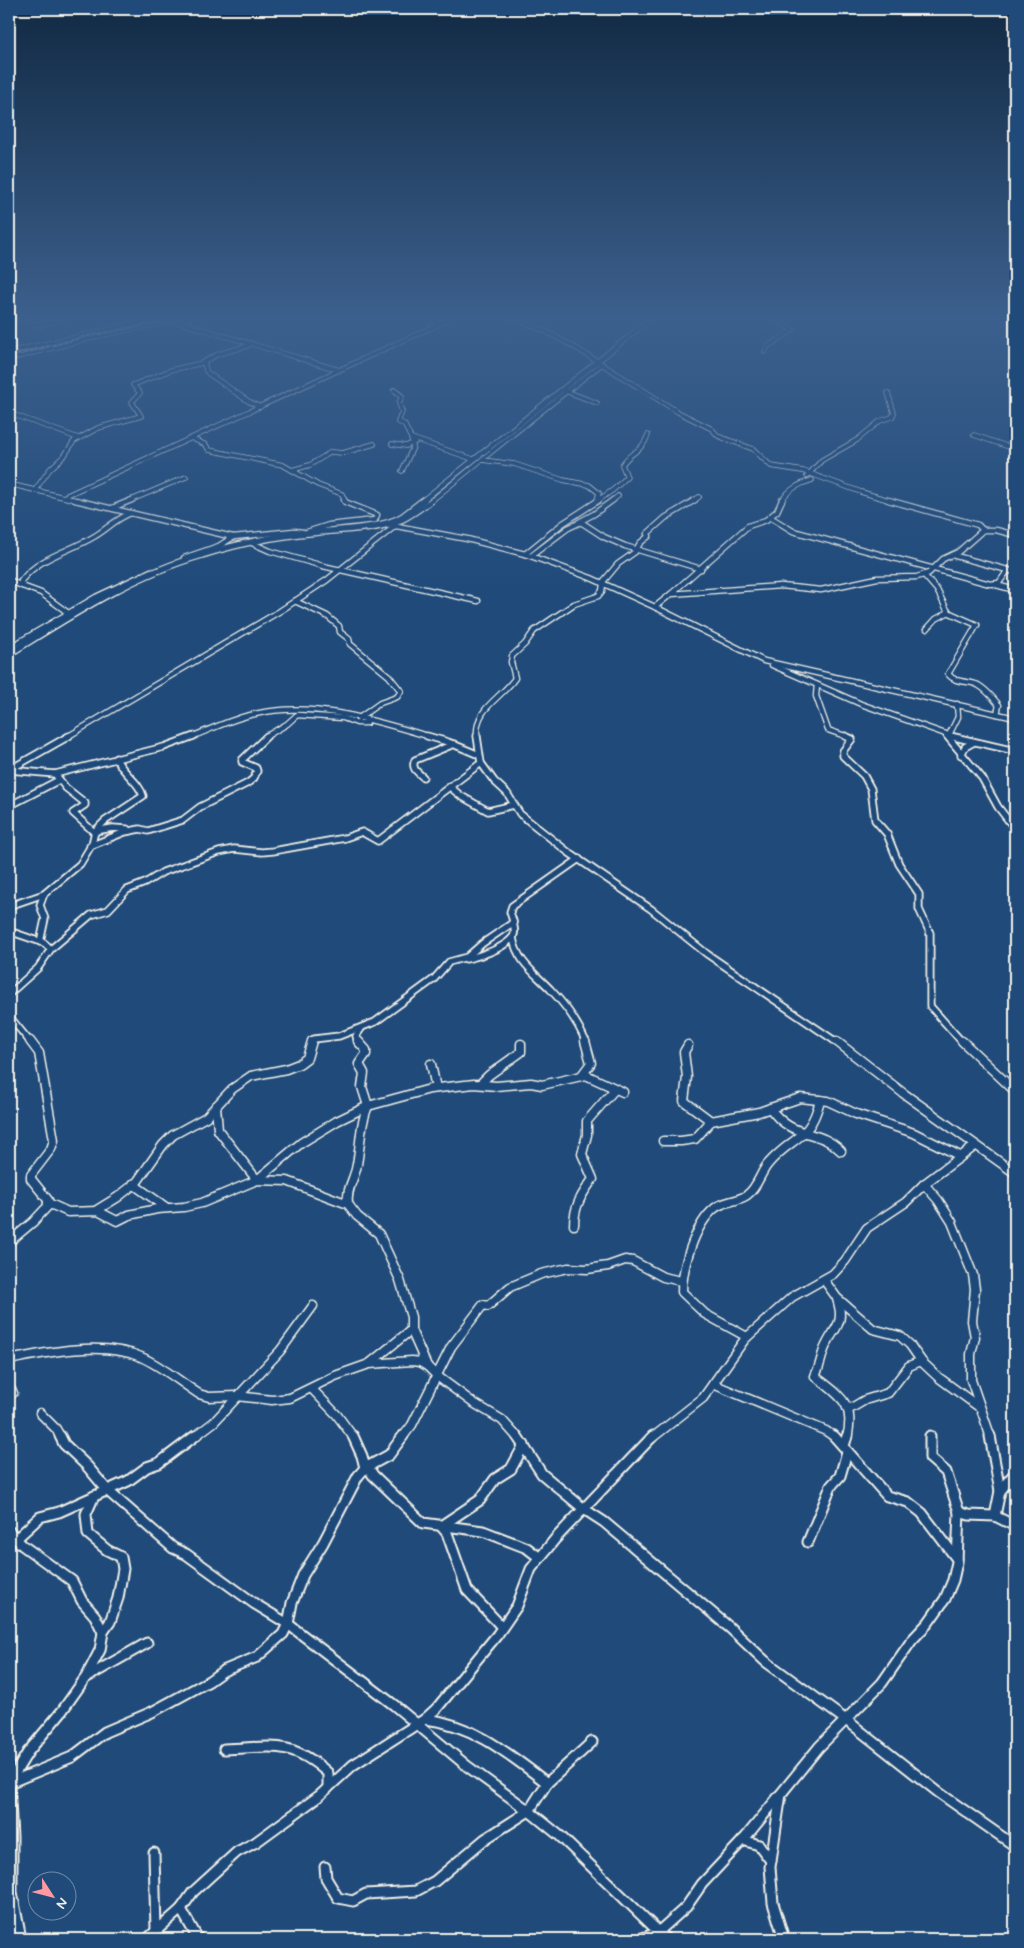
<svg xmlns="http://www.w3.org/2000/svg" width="1024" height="1948" font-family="Mynerve,sans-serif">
	<rect width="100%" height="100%" fill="#1f4a7a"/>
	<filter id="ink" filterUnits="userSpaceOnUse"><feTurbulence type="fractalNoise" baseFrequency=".02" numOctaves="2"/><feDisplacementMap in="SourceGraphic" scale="10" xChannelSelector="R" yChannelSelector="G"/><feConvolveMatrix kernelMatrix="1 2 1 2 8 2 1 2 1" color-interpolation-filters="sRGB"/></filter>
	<g filter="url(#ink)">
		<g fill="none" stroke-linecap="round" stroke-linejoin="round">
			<defs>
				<g id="minor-far4">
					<path d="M 15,318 L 40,325 L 63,318"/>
					<path d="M 513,318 L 547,332 L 576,348 L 678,412 L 712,429 L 718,436 L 753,449 L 771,466 L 803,471 L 861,492 L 892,501"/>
					<path d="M 175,321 L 339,370"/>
					<path d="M 9,352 L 159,318"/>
					<path d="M 765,352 L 767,347 L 793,330 L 771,318"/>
					<path d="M 9,359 L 107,334 L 189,318"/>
					<path d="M 204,362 L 206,371 L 209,374 L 248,401 L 260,407"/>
					<path d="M 394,390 L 402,396 L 399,403 L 402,412 L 398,422 L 404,424 L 411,438 L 473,459"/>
					<path d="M 563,390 L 597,403"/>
					<path d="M 9,413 L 78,438"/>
					<path d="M 974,435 L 1015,449"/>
					<path d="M 191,438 L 206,445 L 209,450 L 283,465 L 318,485 L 342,494 L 345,501"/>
					<path d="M 392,444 L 406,446 L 415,442"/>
					<path d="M 482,460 L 514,464 L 563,480 L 589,485 L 599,493 L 597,500"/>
					<path d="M 292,470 L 310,465 L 331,452 L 343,453 L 374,444"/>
					<path d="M 402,471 L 413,447 L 411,438"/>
					<path d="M 807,476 L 822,460 L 857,440 L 880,421 L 892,417 L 894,413 L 888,393"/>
					<path d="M 9,484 L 80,501"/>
					<path d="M 35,490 L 50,469 L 65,455 L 74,441 L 98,428 L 141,416 L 132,402 L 140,393 L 133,385 L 171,370 L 202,363 L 218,354 L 247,346 L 251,343"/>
					<path d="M 63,497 L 452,318"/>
					<path d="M 129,501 L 186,477"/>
					<path d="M 431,501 C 488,455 544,408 602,364"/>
					<path d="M 597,501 L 613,490 L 627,477 L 622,465 C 631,450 641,454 648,435"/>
					<path d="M 612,501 L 618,496"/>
					<path d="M 693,501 L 699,497"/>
					<path d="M 782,501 C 787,490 801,483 812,480"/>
				</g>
				<g id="minor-far3">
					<path d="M 75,500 L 233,537 L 294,531 L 303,532"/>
					<path d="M 888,500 L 978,525 L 983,530"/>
					<path d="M 112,508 L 132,500"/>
					<path d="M 770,517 L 793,531 L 990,584 L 999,583 L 1008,570"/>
					<path d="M 579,522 L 594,514 L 613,500"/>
					<path d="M 391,525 L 467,539 L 525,554 L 591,578 L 655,607 L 764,661 L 1015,718"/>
					<path d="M 367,529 C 399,524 407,519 432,500"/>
					<path d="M 307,532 L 329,525 L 375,520 L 377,515 L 345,502 L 344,500"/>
					<path d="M 252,543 L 270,551 L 323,566 L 478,601"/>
					<path d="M 525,554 L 562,524 L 599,500"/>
					<path d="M 952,555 L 1015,572"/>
					<path d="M 531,556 L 568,528 L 581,522 L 604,537 L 625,546 L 701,569"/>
					<path d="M 184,558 L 219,546 L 233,537"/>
					<path d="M 924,575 L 937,590 L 948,612 L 977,625 L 948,674 C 956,684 968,680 978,685 C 987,690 993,698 999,705 L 997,714"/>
					<path d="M 9,580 L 22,586"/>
					<path d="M 602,583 L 618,564 L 635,552 L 640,543 L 649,536 L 647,534 L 665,518 L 695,500"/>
					<path d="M 996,585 L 1015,590"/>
					<path d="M 671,594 L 748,526 L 766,520 L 777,511 L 782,500"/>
					<path d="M 295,601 L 327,616 L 339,626 L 340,632 L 349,639 L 350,644 L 389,676 L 401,691 L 397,697 L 380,703 L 359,718"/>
					<path d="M 655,607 L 671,594 L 781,586 L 821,590 L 877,578 L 917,577 L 929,573 L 943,559 L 958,552 L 983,530 L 996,530 L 1015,535"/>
					<path d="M 67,612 L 41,593 L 22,586 L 21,581 C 40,556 69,552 95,536 C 107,529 117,518 131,513"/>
					<path d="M 927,629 L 936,619 L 949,612"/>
					<path d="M 9,648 L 96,597 L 151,571"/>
					<path d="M 772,665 L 861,704 L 954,737"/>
					<path d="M 817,685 L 816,696 L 828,730 L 848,737"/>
					<path d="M 945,734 L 948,737"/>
					<path d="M 949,735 L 958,717 L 957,704"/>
					<path d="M 67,737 L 280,611 L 327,580 L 394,527"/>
					<path d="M 191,737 C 212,729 233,718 255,714 C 314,700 375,721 431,737"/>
					<path d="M 265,737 L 287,724 L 297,715 L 343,718 L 357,723 L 367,723"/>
					<path d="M 477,737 C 475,707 500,700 515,678 L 511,662 L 512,656 L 525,644 L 534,631 L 574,604 L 598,596 L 602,591 L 603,584"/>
				</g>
				<g id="minor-far2">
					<path d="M 427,736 L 448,742 L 479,755"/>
					<path d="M 477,736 L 481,763 L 494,781 L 507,793 L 520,814 L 568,852 L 651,909 L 707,954 L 838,1043"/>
					<path d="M 845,736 L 852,739 L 843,751 L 843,756 L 864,776 L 871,789 L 875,820 L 887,834 L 899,864 L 919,894 L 919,909 L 930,933 L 930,1006 L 963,1043"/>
					<path d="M 947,736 L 982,778 L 998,807 L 1015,829"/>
					<path d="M 950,736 L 1015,751"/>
					<path d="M 961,755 L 965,747 L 974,742"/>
					<path d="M 9,770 L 55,774 L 164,747 L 194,736"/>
					<path d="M 9,770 L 69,736"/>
					<path d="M 55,774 L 66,788 L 85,803 L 85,805 L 73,813 L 95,833"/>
					<path d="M 423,777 C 417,772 411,768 415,760 L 454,744"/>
					<path d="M 450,787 L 461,796 L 488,811 L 514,805"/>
					<path d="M 9,806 L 59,780"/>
					<path d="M 95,831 L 113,828 L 127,829"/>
					<path d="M 90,846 L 125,832 L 140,829 L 148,831 L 183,820 L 200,807 L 248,783 L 254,778 L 257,771 L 256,768 L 242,762 L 242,760 L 267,736"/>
					<path d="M 9,906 L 44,894"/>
					<path d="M 1015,918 L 1015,968"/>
					<path d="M 9,931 L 44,943 L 51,949 L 38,968 L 9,994"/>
					<path d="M 513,937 C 516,961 536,974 551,990 C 565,1005 579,1023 586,1043"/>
					<path d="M 40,942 L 45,919 L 40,905 L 44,894 L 80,864 L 92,844 L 95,831 L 105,821 L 143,796 C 139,781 122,773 116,758"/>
					<path d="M 51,949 L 91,915 L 108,910 L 127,890 L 145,883 L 163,872 L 219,852 L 234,849 L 262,852 L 273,851 L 345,838 L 362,832 L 378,841 L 481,763"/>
					<path d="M 466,959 C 480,956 503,949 513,937 C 516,933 514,927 513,922"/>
					<path d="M 9,1016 L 31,1043"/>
					<path d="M 312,1043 L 314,1039 L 339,1036 L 375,1022 L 434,979 L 449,962 L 467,957 L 483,943 L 511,924 L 513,921 L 510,912 L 512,906 L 579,859"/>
					<path d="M 358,1043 L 356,1036 L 361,1029"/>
				</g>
				<g id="minor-far1">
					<path d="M 836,1041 L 903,1093 L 1015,1173"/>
					<path d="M 962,1041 L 1015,1091"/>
					<path d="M 688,1045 L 684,1052 L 687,1077 L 684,1101 L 711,1121"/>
					<path d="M 431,1064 L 436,1088"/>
					<path d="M 582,1075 L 591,1063 L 585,1041"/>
					<path d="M 480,1084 L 489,1075 L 521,1052 L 521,1044"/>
					<path d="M 216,1106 L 218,1130 L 257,1180 L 301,1143 L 337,1121 L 368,1106 L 430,1089 L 474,1084 L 496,1086 L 531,1083 L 542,1085 L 586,1075 L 623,1092"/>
					<path d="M 770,1108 C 793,1141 818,1127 841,1151"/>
					<path d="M 663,1141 L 681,1141 L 695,1139 L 711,1121 L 759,1112 L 800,1098 L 828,1101 L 856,1114 L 914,1133 L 960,1156"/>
					<path d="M 133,1184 L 167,1208"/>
					<path d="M 924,1184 L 938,1200 L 952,1222 L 973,1275 L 975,1289 L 972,1321 L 975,1337 L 971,1354 L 971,1380 L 991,1438"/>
					<path d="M 48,1203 L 68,1212 L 98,1211 L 117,1221 L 129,1215 L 157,1209 L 184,1207 L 202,1203 L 257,1180 L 287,1181 L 348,1204 L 357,1216 L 379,1234 L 400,1280 L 411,1317 L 411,1330 L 427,1366 L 437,1376 L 472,1402 L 502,1420 L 518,1438"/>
					<path d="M 348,1204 C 346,1191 353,1181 356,1169 C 361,1148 359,1126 368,1106 L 362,1087 L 364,1073 L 359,1064 L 366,1054 L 366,1050 L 358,1041"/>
					<path d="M 97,1210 L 118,1197 L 137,1182 L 163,1145 L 173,1135 L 206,1117 L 232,1089 L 251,1076 L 286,1069 L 299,1064 L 307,1058 L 312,1041"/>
					<path d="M 574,1225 C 574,1206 582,1194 593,1179 L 582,1154 L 587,1135 L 587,1121 L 615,1089"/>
					<path d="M 9,1242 L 33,1222 L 48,1206 L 48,1200 L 31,1179 L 31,1175 L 51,1149 L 54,1140 L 39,1053 L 30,1041"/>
					<path d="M 824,1280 L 837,1298 L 873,1329 L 900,1336 L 910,1345 L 922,1362 L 938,1377 L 979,1407"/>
					<path d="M 837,1299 C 846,1326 833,1327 824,1350 C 820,1360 821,1365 815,1376 C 839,1396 856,1402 847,1438"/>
					<path d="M 747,1337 L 705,1314 L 682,1292 C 682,1267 695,1224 715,1208 C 724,1201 737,1202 747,1195 C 758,1187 760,1173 768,1164 C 792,1136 810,1141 820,1100"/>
					<path d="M 9,1360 C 47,1352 104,1341 141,1357 C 162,1366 180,1382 199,1394 L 209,1397 L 237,1396 L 272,1400 L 290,1398 L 335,1376 L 369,1364 L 412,1361 L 420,1362 L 427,1366"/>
					<path d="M 369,1364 L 411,1330"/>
					<path d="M 713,1384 L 826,1431 L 836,1438"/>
					<path d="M 9,1387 L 13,1393"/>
					<path d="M 312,1389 L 337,1415 L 354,1438"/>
					<path d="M 848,1410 L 865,1400 L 888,1393 L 909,1366 L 921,1361"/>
					<path d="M 40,1413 L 56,1429 L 61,1438"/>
					<path d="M 193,1438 L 214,1422 L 280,1351 L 313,1306"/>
					<path d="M 402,1438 L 412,1425 L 451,1347 L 483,1305 L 488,1306 L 510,1287 L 541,1274 L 568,1268 L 587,1269 L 608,1266 L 625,1260 L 633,1261 L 663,1277 L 681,1281"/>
					<path d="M 652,1438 L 703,1398 L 745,1339 L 792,1297 L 833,1274 L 845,1261 L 867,1228 L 906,1202 L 924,1184 L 975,1146"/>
				</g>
				<g id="minor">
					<path d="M 60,1436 L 64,1444 L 87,1466 L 108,1491 L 173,1548 L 186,1554 L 255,1604 L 288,1624 L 394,1705 L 467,1766 L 529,1811 L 560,1836 L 666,1939"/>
					<path d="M 353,1436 L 362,1456 L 365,1468"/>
					<path d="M 517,1436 L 542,1474 L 584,1509 L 604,1522 L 730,1628 L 765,1661 L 854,1726 L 938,1792 L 1015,1846"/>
					<path d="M 834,1436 L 887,1496 L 908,1502 L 922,1513 L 957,1559"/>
					<path d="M 990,1436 L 1000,1491"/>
					<path d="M 844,1446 L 847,1436"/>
					<path d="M 368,1467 L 373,1475 L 423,1523 L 483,1531 L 527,1548 L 540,1558"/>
					<path d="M 959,1512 L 969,1515 L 995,1516 L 1015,1526"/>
					<path d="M 995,1516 L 1000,1491 L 1015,1473"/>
					<path d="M 9,1531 L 22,1545 L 72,1581 L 82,1601 L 95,1616 L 103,1632"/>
					<path d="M 16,1539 L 40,1517 L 59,1512 L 128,1481 L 147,1467 L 159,1463 L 195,1436"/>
					<path d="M 808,1542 L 831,1486 L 840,1476 L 847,1452"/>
					<path d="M 502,1627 L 467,1590 L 447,1533 L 441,1526 L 480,1500 L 495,1479 L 511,1469 L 524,1445"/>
					<path d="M 87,1677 L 147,1643"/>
					<path d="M 425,1719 C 473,1724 509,1754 547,1783"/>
					<path d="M 224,1749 C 271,1748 289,1738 328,1773 L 328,1788"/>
					<path d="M 9,1783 L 72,1757 L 105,1732 L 152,1712 L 209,1681 L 223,1671 L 257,1657 L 283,1634 L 288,1624 L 292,1603 L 303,1575 L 323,1543 L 358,1476 L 365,1468 L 389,1455 L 403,1436"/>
					<path d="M 781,1794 L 770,1867 L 773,1903 L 784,1939"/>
					<path d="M 743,1840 L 759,1845 L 771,1861"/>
					<path d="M 154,1853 L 156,1930"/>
					<path d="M 325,1867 L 326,1878 L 338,1898 L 353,1901 L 366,1894 L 416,1891 L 435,1881 L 485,1839 L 529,1811 L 547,1783 L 592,1742"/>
					<path d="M 181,1909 L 198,1939"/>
					<path d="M 21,1939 L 12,1892 L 12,1837 L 9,1783 L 28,1752 L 62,1711 L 86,1677 L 100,1650 L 103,1632 L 110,1622 L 118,1598 L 123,1569 L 121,1557 L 107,1550 L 88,1534 L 86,1514 L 94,1496"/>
					<path d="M 147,1939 L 181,1909 L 193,1892 L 237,1852 L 256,1842 L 319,1796 L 353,1765 L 425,1719 L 437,1708 L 497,1635 L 517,1606 L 531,1569 L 555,1539 L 653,1436"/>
					<path d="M 640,1939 L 657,1933 L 686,1907 L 702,1884 L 745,1838 L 819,1747 L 882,1683 L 912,1640 L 928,1623 L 945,1599 L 953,1580 L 957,1562 L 959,1512 L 946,1472 L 930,1458 L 930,1436"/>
				</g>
				<path id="tertiary-far1" d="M 422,501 L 652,318"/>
				<path id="tertiary" d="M 9,654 C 70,616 132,575 202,555 C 233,545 266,538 298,534 C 326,530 380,531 403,516 C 410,511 417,505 424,500"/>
			</defs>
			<use href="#minor-far4" stroke="#f4f1e8" stroke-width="5.5"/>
			<use href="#minor-far3" stroke="#f4f1e8" stroke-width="7"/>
			<use href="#minor-far2" stroke="#f4f1e8" stroke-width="9"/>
			<use href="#minor-far1" stroke="#f4f1e8" stroke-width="11"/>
			<use href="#minor" stroke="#f4f1e8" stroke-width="13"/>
			<use href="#tertiary-far1" stroke="#f4f1e8" stroke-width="6"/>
			<use href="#tertiary" stroke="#f4f1e8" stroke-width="8"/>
			<use href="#minor-far4" stroke="#1f4a7a" stroke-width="4"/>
			<use href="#minor-far3" stroke="#1f4a7a" stroke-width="4.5"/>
			<use href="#minor-far2" stroke="#1f4a7a" stroke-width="5.5"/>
			<use href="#minor-far1" stroke="#1f4a7a" stroke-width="8"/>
			<use href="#minor" stroke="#1f4a7a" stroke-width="9"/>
			<use href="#tertiary-far1" stroke="#1f4a7a" stroke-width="4.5"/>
			<use href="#tertiary" stroke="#1f4a7a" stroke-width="5.5"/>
			<defs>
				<path id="rail" d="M 9,357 L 83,337 L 183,318"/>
			</defs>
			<use href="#rail" stroke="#f4f1e8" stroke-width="2.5"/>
			<use href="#rail" stroke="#1f4a7a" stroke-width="1" stroke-dasharray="3" stroke-linecap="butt"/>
		</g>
	</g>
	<linearGradient id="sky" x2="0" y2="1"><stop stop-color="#112943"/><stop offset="0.54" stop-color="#3c608d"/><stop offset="1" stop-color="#3c608d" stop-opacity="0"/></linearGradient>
	<rect width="1024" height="590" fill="url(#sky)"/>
	<rect width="1024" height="1948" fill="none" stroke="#1f4a7a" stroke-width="30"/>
	<rect x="15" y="15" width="994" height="1918" fill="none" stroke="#f4f1e8" stroke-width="2" filter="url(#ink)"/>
	<g transform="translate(52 1896) rotate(126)"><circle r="24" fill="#1f4a7a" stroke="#748da6"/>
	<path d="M0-4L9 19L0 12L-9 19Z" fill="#ff9aa2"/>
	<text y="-8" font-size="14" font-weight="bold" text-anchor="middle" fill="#f4f1e8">N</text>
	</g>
</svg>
